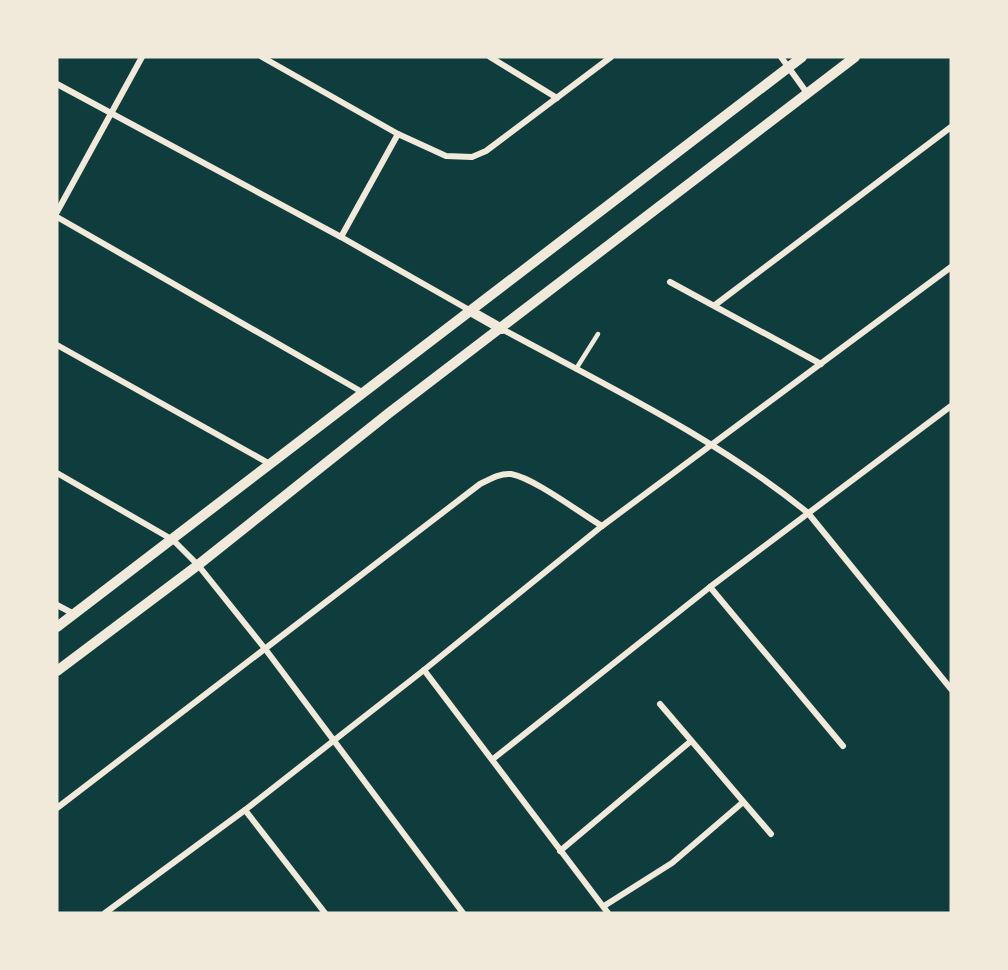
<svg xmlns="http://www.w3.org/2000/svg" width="1008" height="970" font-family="Merriweather,serif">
	<rect width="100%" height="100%" fill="#0f3d3e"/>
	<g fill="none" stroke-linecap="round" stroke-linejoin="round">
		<path stroke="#f1e9da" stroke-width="4.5" d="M 576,369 L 598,334"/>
		<g stroke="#f1e9da" stroke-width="6">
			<path d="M 262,57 L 398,134 L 446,156 L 472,157 L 486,151 L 611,57"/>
			<path d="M 490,57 L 557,98"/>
			<path d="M 781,57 L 807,93"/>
			<path d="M 57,84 L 341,237 L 471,311"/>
			<path d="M 57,212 L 142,57"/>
			<path d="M 57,217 L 362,392"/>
			<path d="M 341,237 L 398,134"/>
			<path d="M 670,282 L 821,364"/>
			<path d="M 715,305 L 951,127"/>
			<path d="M 502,329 C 607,386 716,438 808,513 L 951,689"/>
			<path d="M 57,345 L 270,464"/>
			<path d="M 57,473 L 173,540 L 198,565 L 266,650 L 463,913"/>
			<path d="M 710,587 L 843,746"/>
			<path d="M 57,605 L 74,614"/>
			<path d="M 424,670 L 608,913"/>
			<path d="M 660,704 L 771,834"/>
			<path d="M 493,759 L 710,587 L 951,406"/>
			<path d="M 57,808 L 480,484 C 490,479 500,473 511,474 C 534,478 580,513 602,526"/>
			<path d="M 245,810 L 325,913"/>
			<path d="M 560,851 L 691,741"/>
			<path d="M 604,906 L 672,863 L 742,803"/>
			<path d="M 105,913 L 245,810 L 424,670 L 602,526 L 951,267"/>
		</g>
		<g stroke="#f1e9da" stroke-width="10">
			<path d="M 472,312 L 502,329"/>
			<path d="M 57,627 L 802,57"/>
			<path d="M 57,671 L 198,565 L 389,413 L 855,57"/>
		</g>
	</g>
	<rect width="1008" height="970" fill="none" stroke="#f1e9da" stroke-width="117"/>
</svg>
